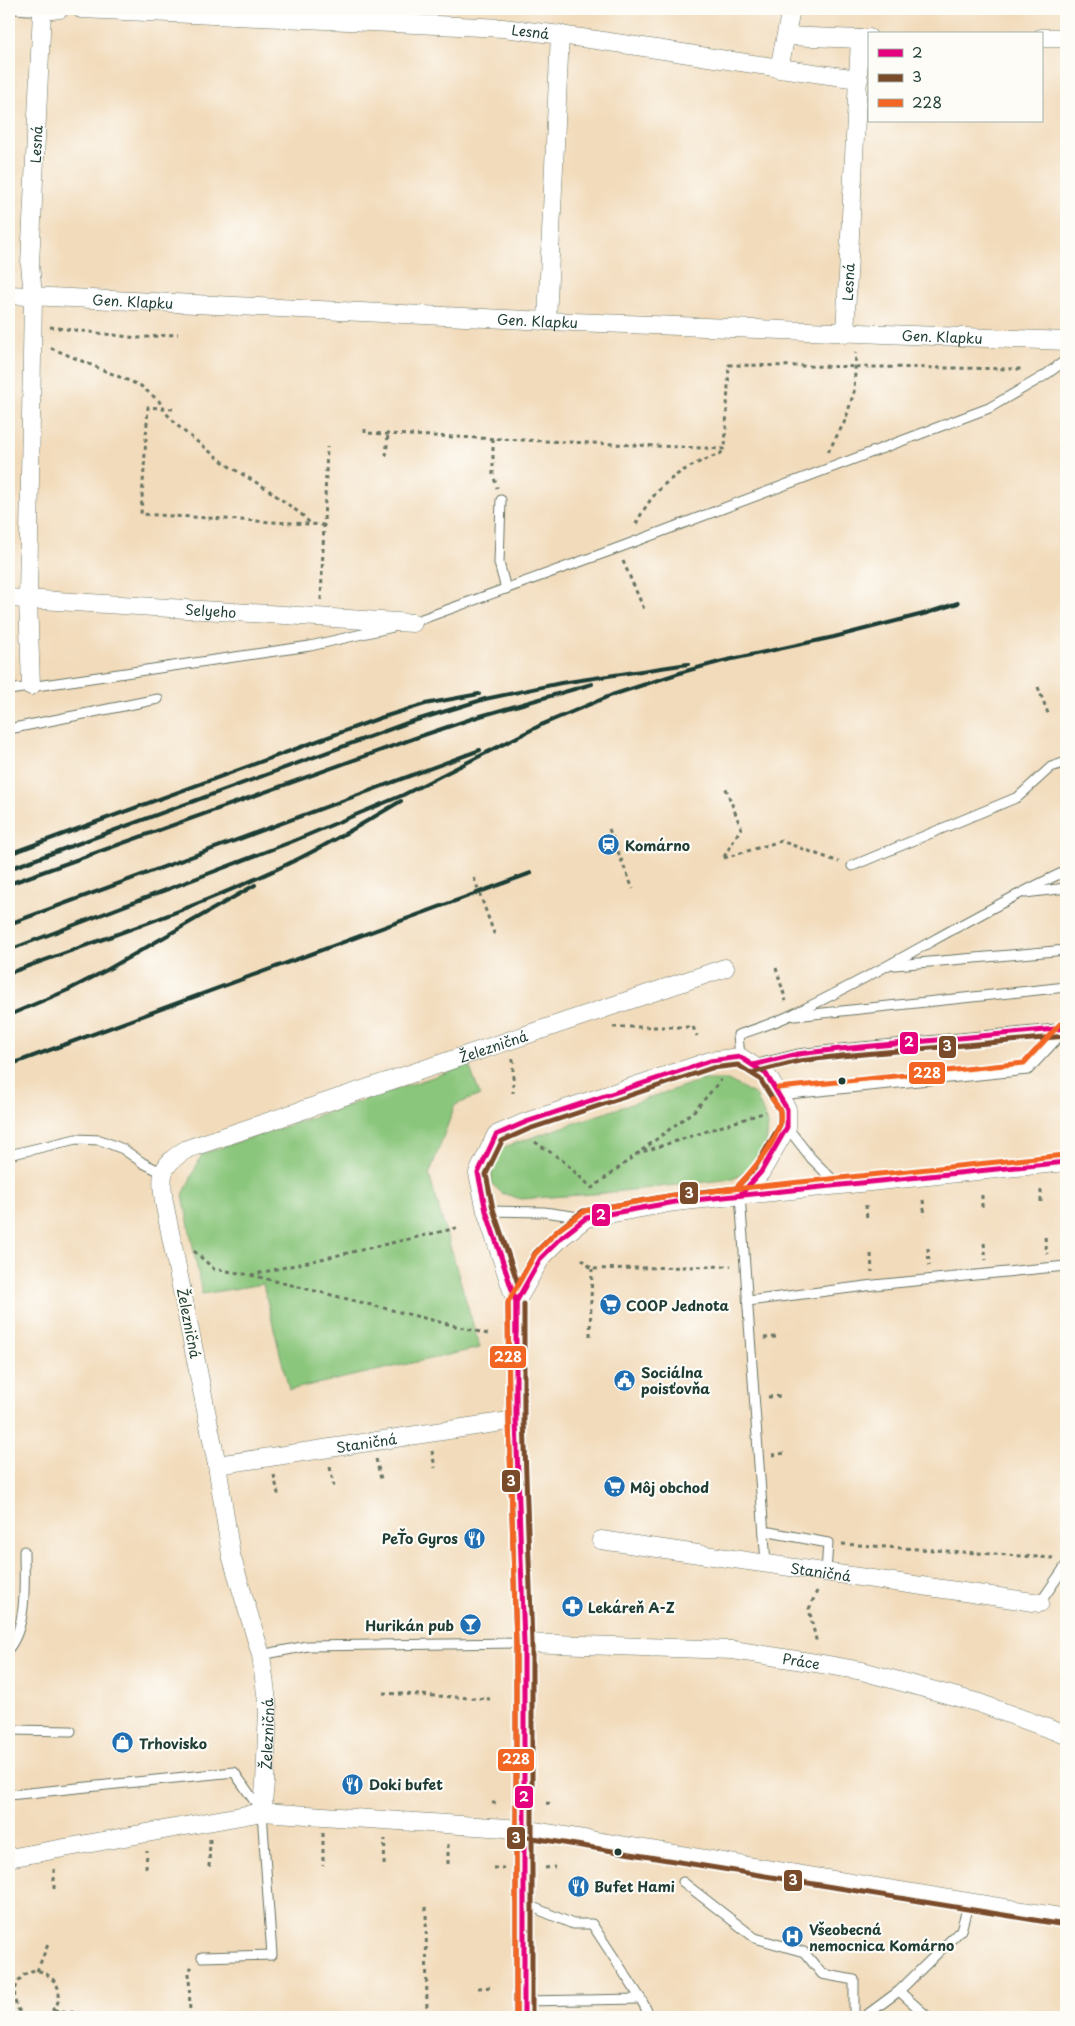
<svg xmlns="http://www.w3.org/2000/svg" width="1075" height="2026" font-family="'Playpen Sans',sans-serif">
	<rect width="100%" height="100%" fill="#fdfcf7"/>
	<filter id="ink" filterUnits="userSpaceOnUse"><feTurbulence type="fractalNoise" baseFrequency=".02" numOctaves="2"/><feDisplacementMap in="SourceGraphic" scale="10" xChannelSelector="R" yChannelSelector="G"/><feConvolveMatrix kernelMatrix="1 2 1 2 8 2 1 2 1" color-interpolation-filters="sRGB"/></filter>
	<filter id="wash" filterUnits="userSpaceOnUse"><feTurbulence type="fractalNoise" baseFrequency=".0096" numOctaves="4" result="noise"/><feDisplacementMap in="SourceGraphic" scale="20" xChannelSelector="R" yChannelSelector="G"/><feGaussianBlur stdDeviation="1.12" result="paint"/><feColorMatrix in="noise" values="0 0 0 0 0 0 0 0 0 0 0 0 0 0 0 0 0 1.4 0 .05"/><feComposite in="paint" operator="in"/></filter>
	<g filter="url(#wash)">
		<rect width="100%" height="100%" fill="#f2dbbb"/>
		<g fill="#8ac67b" stroke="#548258">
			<path d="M 469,1065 L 480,1095 L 455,1105 L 429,1175 L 480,1348 L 289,1390 L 263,1284 L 202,1294 L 183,1195 L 202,1154 Z"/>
			<path d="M 702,1080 L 728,1080 L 756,1095 L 768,1124 L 766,1150 L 750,1169 L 733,1179 L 594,1194 L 521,1199 L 502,1193 L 492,1184 L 492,1163 L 501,1148 Z"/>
		</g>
	</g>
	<g filter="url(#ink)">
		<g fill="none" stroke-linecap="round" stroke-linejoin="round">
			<defs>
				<g id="service">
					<path d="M 15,9 L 42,11"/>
					<path d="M 501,500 L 499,563 L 506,589"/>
					<path d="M 411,623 L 618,548 L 989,408 L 1044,376 L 1066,360"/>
					<path d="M 9,690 L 310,646 L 393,627"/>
					<path d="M 9,729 L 158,699"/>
					<path d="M 852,866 L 1018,797 L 1051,767 L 1066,762"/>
					<path d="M 1025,893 L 1066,888"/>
					<path d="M 895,965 L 1066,950"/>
					<path d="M 795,1016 L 1066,987"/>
					<path d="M 740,1057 L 738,1035 C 756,1029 774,1023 791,1015 C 885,972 972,914 1066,871"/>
					<path d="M 754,1065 L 798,1054 L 840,1049 L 1066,1028"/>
					<path d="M 779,1095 L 1028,1070 L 1066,1029"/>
					<path d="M 787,1127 L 811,1158 L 838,1185"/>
					<path d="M 9,1155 L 76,1139 L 100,1140 L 123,1149 L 143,1163 L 163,1173"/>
					<path d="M 740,1195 L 766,1564"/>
					<path d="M 486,1211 L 544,1212 L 586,1218"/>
					<path d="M 748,1301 L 874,1285 L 1066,1266"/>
					<path d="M 764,1531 L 828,1543 L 826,1572"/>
					<path d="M 1040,1603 L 1066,1565"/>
					<path d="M 9,1648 C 28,1624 24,1580 24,1551"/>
					<path d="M 261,1655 L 307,1646 L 524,1643"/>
					<path d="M 9,1730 L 71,1731"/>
					<path d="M 9,1795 L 234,1772 L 262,1812 L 272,1955 L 202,1957"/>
					<path d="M 683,1882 L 755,1938 L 804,1952 L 822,1974 L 854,1980 L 854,2017"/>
					<path d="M 523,1903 L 573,1924 L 592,1924 L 641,1999 L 650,2017"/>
					<path d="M 899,1991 L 928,2017"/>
					<path d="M 523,2001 L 641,1999"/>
					<path d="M 864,2017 L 899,1991 L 961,1930 L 969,1902"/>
				</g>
				<g id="minor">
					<path id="s1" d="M 81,9 L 503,28 C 622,41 740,64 859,79"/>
					<path d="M 786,36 L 860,39"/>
					<path d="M 1041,38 L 1066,38"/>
					<path d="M 779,69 L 791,9"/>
					<path id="s2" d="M 9,295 L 547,321 L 1066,341"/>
					<path d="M 547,321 L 560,34"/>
					<path id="s3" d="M 845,334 L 860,39 L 869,38"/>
					<path id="s4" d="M 9,598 L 413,623"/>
					<path id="s5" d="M 31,686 L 28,599 L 33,296 L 30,264 L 42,11 L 60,9"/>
					<path d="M 516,1302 L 541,1258 L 563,1236 L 586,1218 L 675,1202 L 1066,1162"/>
					<path id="s6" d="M 217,1465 L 516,1420"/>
					<path id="s7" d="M 601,1540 L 1040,1603"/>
					<path id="s8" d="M 524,1643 L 733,1650 L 822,1664 L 862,1671 L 979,1703 L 1066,1735"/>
					<path id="s9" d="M 262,1812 L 265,1783 L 268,1709 L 261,1655 L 231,1555 L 217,1465 L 164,1202 C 160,1173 161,1165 187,1149 L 725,968"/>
					<path d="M 9,1858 L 262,1812 L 522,1829 L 1066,1918"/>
					<path d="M 524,2017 L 524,1643 L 516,1420 L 516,1302 L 486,1211 L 478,1173 L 496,1135 L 526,1122 L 710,1061 L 740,1057 L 766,1074 L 787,1109 L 787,1127 L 761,1172 L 740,1195"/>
				</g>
			</defs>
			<use href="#service" stroke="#697463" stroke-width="11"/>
			<use href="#minor" stroke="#697463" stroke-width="19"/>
			<g stroke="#697463" stroke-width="3" stroke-dasharray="4 4" stroke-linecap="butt">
				<path d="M 50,327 L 138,338 L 178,334"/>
				<path d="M 51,348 L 141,386 L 159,401 L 165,412 L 181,429 L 227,465 L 267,489 L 301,514 L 311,524"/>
				<path d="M 173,409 L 148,407 L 141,514 L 324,525"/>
				<path d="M 365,429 L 365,433 L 725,449 L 729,365 L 1024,369"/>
				<path d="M 493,439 L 493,474 L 497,488"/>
				<path d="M 828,452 L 845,421 L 854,392 L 856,352"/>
				<path d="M 386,456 L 388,434"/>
				<path d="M 636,524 C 656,484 679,469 720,454 L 725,449"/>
				<path d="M 623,561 L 644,609"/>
				<path d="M 321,600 L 327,447"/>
				<path d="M 1038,687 L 1049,716"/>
				<path d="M 609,829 L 633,889"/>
				<path d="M 724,857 L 741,828 L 725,786"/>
				<path d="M 724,858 L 781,841 L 839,862"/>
				<path d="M 474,878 L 495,936"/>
				<path d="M 776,968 L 786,1001"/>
				<path d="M 613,1027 L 693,1027 L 697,1036"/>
				<path d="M 513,1059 L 513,1093"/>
				<path d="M 535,1142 L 562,1160 L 592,1188 L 695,1110 L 721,1080"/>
				<path d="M 636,1154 L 766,1112"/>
				<path d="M 1041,1190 L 1041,1205"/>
				<path d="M 982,1195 L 982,1210"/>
				<path d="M 923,1200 L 925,1216"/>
				<path d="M 866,1205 L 867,1221"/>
				<path d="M 1045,1237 L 1047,1254"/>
				<path d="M 984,1243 L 986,1260"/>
				<path d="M 928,1248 L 929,1266"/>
				<path d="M 194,1251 L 214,1269 L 251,1275 L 457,1228"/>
				<path d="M 871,1254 L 872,1272"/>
				<path d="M 582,1259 L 592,1269 L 731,1266"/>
				<path d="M 251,1275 L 488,1334"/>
				<path d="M 590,1336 L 592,1269"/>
				<path d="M 764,1338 L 776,1337"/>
				<path d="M 768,1397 L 781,1396"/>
				<path d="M 432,1451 L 435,1468"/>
				<path d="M 772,1455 L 786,1453"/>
				<path d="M 376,1459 L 381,1479"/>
				<path d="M 330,1467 L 334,1487"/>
				<path d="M 274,1475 L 279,1498"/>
				<path d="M 842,1544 L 1053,1558"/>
				<path d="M 817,1591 L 809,1609 L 817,1644"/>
				<path d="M 383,1693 L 490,1699"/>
				<path d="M 492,1803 L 498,1803"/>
				<path d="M 546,1803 L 554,1804"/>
				<path d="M 323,1833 L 323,1866"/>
				<path d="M 448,1864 L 448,1842"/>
				<path d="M 384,1865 L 385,1839"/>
				<path d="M 209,1867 L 210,1839"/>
				<path d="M 146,1868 L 147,1851"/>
				<path d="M 493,1868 L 504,1868"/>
				<path d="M 545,1868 L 555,1867"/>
				<path d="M 54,1889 L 54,1869"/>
				<path d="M 426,1907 L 427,2017"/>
				<path d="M 37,1971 L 49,1942"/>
				<path d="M 478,1988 L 494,1987"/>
				<path d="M 54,2010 L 109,2017"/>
				<path d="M 26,2017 C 0,2000 23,1955 49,1976 C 54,1980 58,1985 59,1992 C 60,2005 53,2011 43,2017"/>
				<path d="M 190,2017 L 189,1970 L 192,1967"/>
			</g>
			<use href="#service" stroke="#fff" stroke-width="9"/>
			<use href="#minor" stroke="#fff" stroke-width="18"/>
			<g stroke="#1f3d34" stroke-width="4">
				<path d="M 9,854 L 380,718 L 425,704 L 479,694"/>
				<path d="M 9,869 L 407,723 L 485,699 L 561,683 L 688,664"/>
				<path d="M 9,884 L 418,737 L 477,717 L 592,684"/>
				<path d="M 9,924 L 480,750"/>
				<path d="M 9,950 L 291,842 L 403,795 L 543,724 L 612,695 L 686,671 L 723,661 L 834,637 L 927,613 L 958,603"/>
				<path d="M 9,973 C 106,938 205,905 298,859 C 333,842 367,821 401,801"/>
				<path d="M 9,1015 L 68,990 L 105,971 L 255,885"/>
				<path d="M 9,1065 L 531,873"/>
			</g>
			<defs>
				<g id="bus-1">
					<path d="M 753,1065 L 798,1054 L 840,1049 L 1066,1028"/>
					<path d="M 516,1332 L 516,1302 L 541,1258 L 563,1236 L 586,1218 L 675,1202 L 1066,1162"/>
					<path d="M 524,2017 L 524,1643 L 516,1420 L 516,1302 L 486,1211 L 478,1173 L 496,1135 L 526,1122 L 710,1061 L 740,1057 L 766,1074 L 787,1109 L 787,1127 L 761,1172 L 740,1195"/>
				</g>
				<g id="bus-2">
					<path d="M 738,1065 L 760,1079 L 780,1111 L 780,1125 L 755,1168 L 736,1188 L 674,1195 L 583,1211 L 558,1230 L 535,1253 L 518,1284 L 493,1209 L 486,1174 L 502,1141 L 529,1129 L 712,1068 Z"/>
					<path d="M 755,1072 L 799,1061 L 841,1056 L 1066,1036"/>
					<path d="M 508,1303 L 509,1420 L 516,1643 L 516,2017"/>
					<path d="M 524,1304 L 524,1420 L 532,1643 L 532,2017"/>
					<path d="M 521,1836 L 1065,1925"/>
				</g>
				<g id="bus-3">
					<path d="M 778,1088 L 1024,1063 L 1060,1024"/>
					<path d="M 712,1191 L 736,1188 C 751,1172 785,1135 780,1112 C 779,1107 775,1103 772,1099"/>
					<path d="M 516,2017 L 516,1643 L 509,1420 L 508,1302 L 535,1254 L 558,1230 L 585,1211 L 674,1195 L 1065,1155"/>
				</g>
			</defs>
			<use href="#bus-1" stroke="#fdfcf7" stroke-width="9"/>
			<use href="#bus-2" stroke="#fdfcf7" stroke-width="9"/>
			<use href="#bus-3" stroke="#fdfcf7" stroke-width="9"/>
			<use href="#bus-1" stroke="#e5007d" stroke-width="5"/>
			<use href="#bus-2" stroke="#7a4b2a" stroke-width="5"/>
			<use href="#bus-3" stroke="#f26522" stroke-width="5"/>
		</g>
	</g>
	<defs>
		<symbol id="station-disc" viewBox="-11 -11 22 22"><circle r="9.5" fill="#1f6fb2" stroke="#fdfcf7"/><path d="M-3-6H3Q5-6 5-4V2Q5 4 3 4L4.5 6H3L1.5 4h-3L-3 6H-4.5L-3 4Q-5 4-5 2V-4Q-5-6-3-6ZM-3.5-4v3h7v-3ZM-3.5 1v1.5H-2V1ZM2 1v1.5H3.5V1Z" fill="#fff"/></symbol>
		<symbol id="supermarket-disc" viewBox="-11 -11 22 22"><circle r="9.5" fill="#1f6fb2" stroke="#fdfcf7"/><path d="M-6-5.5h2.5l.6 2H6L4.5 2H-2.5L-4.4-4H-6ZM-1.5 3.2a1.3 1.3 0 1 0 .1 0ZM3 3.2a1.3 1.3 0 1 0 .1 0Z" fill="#fff"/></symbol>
		<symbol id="civic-disc" viewBox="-11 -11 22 22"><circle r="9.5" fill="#1f6fb2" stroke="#fdfcf7"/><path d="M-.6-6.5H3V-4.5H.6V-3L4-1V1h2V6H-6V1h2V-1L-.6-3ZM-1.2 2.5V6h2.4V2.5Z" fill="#fff"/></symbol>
		<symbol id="restaurant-disc" viewBox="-11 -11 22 22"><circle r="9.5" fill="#1f6fb2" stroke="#fdfcf7"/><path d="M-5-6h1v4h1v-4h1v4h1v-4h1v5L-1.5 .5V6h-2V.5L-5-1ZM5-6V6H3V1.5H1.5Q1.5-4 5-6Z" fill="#fff"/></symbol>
		<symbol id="pharmacy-disc" viewBox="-11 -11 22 22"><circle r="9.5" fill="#1f6fb2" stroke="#fdfcf7"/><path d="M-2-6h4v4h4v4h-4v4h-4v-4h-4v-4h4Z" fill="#fff"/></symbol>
		<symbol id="bar-disc" viewBox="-11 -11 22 22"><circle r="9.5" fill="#1f6fb2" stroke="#fdfcf7"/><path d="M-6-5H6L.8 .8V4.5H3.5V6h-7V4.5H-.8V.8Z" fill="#fff"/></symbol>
		<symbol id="shop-disc" viewBox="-11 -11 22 22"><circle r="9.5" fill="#1f6fb2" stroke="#fdfcf7"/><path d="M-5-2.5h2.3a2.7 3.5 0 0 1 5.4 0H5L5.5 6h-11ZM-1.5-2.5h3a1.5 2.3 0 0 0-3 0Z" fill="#fff"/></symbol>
		<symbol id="hospital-disc" viewBox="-11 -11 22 22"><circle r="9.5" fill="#1f6fb2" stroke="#fdfcf7"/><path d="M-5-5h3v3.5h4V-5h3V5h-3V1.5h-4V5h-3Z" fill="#fff"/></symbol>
	</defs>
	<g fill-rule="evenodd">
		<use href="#station-disc" x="596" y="832" width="25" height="25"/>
		<use href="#supermarket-disc" x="598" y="1292" width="25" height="25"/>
		<use href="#civic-disc" x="612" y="1368" width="25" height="25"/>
		<use href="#supermarket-disc" x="602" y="1474" width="25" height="25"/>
		<use href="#restaurant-disc" x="462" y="1526" width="25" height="25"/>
		<use href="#pharmacy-disc" x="560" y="1594" width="25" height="25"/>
		<use href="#bar-disc" x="458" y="1612" width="25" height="25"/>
		<use href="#shop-disc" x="110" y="1730" width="25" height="25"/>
		<use href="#restaurant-disc" x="340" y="1772" width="25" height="25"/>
		<use href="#restaurant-disc" x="566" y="1874" width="25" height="25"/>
		<use href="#hospital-disc" x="780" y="1924" width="25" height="25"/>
	</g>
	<g fill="#1f3d34" stroke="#fdfcf7" stroke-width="2">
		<circle cx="842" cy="1081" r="4.5"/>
		<circle cx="618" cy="1852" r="4.5"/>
	</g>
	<g text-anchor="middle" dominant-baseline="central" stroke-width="4.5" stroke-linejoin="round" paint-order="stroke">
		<g font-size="14" fill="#1f3d34" stroke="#fdfcf7">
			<text stroke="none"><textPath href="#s1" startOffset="450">Lesná</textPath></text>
			<text stroke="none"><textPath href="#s5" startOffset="542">Lesná</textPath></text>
			<text stroke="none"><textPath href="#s3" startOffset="52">Lesná</textPath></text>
			<text stroke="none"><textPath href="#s2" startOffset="124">Gen. Klapku</textPath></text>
			<text stroke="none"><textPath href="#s2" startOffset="529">Gen. Klapku</textPath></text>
			<text stroke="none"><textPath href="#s2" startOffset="934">Gen. Klapku</textPath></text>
			<text stroke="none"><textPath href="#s4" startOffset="202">Selyeho</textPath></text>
			<text stroke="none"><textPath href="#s9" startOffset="1008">Železničná</textPath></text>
			<text transform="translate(189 1323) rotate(79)">Železničná</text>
			<text stroke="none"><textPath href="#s6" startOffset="151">Staničná</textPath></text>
			<text stroke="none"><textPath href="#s7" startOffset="222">Staničná</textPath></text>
			<text stroke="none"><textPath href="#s8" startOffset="278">Práce</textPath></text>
			<text stroke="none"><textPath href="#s9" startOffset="78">Železničná</textPath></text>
		</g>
		<g font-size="14" font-weight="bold" fill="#1f3d34" stroke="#fdfcf7" text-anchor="start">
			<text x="625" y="845">Komárno</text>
			<text x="626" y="1305">COOP Jednota</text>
			<text x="641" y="1372">Sociálna<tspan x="641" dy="16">poisťovňa</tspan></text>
			<text x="630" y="1487">Môj obchod</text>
			<text x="458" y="1538" text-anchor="end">PeŤo Gyros</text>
			<text x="588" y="1607">Lekáreň A-Z</text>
			<text x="454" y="1625" text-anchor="end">Hurikán pub</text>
			<text x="139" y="1743">Trhovisko</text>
			<text x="369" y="1784">Doki bufet</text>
			<text x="594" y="1886">Bufet Hami</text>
			<text x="809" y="1929">Všeobecná<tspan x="809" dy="16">nemocnica Komárno</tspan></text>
		</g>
	</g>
	<g stroke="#fdfcf7" stroke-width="2">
		<rect x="899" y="1031" width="20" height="24" rx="5" fill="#e5007d"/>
		<rect x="938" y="1035" width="19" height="24" rx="5" fill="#7a4b2a"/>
		<rect x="908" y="1061" width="38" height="24" rx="5" fill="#f26522"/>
		<rect x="679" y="1181" width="20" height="24" rx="5" fill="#7a4b2a"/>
		<rect x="591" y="1203" width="20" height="24" rx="5" fill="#e5007d"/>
		<rect x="489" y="1345" width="38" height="24" rx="5" fill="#f26522"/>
		<rect x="501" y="1469" width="20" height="24" rx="5" fill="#7a4b2a"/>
		<rect x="497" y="1748" width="38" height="24" rx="5" fill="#f26522"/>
		<rect x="514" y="1785" width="20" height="24" rx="5" fill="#e5007d"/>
		<rect x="506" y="1826" width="20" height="24" rx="5" fill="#7a4b2a"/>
		<rect x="783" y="1869" width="20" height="23" rx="5" fill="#7a4b2a"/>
	</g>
	<g font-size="14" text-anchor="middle" font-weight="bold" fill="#fff">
		<text x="909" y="1047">2</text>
		<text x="947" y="1051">3</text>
		<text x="927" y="1078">228</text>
		<text x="689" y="1198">3</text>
		<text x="601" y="1220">2</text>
		<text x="508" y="1362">228</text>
		<text x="511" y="1486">3</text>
		<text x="516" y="1764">228</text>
		<text x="524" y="1802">2</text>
		<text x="516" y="1843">3</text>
		<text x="793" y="1885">3</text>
	</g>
	<rect width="1075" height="2026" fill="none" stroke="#fdfcf7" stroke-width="30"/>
	<rect x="868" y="32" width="175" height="90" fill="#fdfcf7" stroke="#a4b0a9"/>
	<rect x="878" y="49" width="25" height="8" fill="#e5007d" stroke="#a4b0a9"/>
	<text x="912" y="58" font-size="15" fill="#1f3d34">2</text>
	<rect x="878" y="74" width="25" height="8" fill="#7a4b2a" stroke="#a4b0a9"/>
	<text x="912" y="82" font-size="15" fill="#1f3d34">3</text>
	<rect x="878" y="99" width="25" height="8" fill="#f26522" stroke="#a4b0a9"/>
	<text x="912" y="108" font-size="15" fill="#1f3d34">228</text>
</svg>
